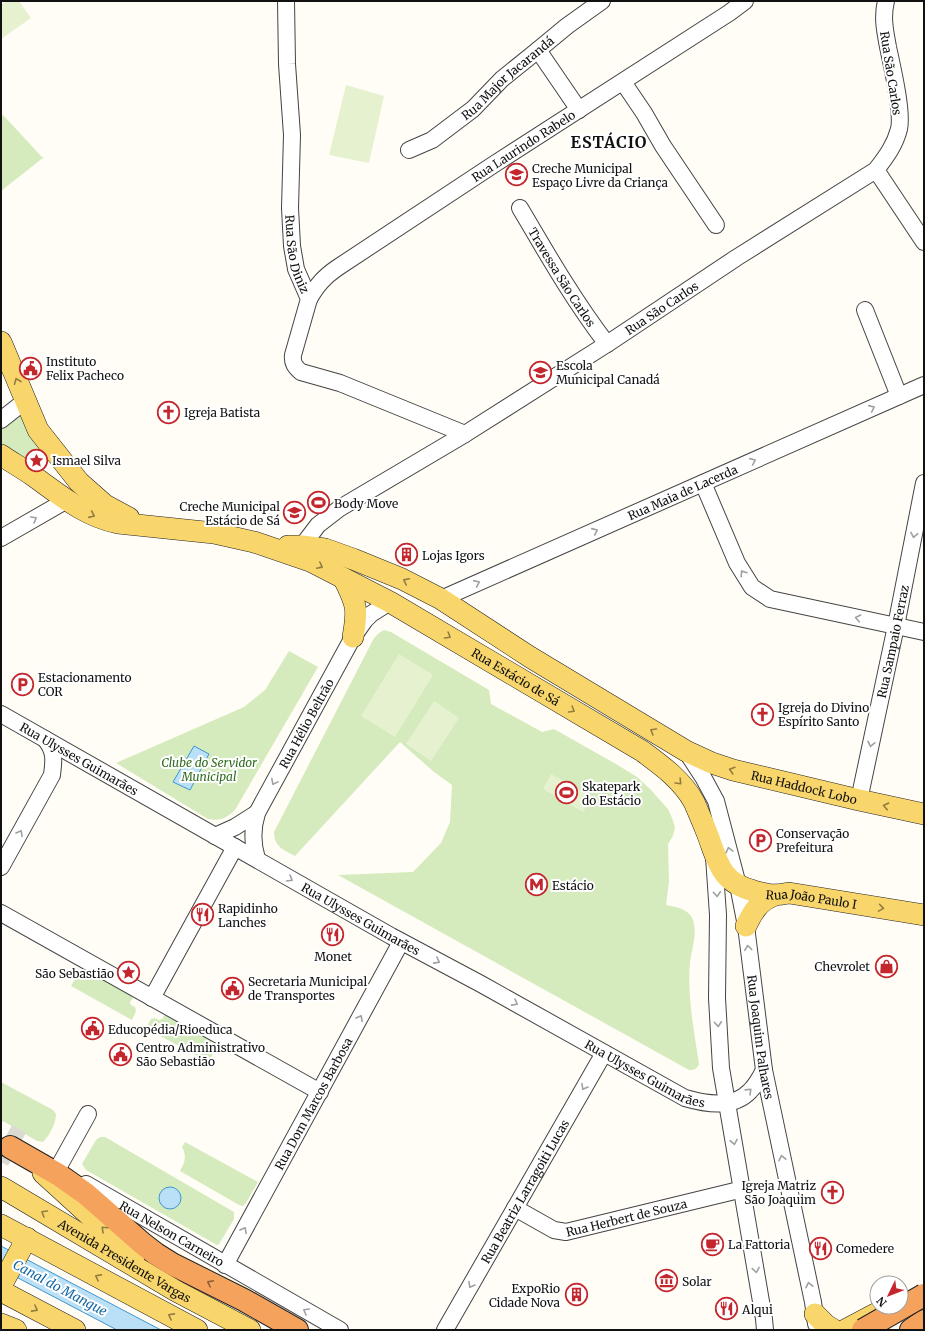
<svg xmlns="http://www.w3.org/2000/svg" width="925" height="1331" font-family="Merriweather,serif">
	<rect width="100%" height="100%" fill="#fffdf5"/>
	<g fill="#d5ebbd">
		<path d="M 3,115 L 42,157 L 44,157 L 1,191 L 1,117 Z"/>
		<path d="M 22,413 L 43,455 L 44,462 L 37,468 L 1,447 L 1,430 Z"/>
		<path d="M 384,630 L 391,632 L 489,690 L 491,704 L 542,732 L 554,729 L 616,764 L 637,777 L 650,789 L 668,809 L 672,818 L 675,827 L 673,836 L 668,844 L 669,881 L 666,905 C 676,907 685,908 691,916 C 699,928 692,949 690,962 C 687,996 694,1030 699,1064 C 697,1069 694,1070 689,1070 L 338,875 L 413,872 L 441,843 L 450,822 L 452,785 L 434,772 L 400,742 L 295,856 C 284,850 274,847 274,832 L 374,638 L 379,633 Z"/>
		<path d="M 289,651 L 318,667 L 235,810 C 225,819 221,821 208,819 L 116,763 L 244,707 L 265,690 Z"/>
		<path d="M 80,969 L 96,978 L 102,977 L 110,981 L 111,985 L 120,990 L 125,988 L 131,992 L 133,998 L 130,1002 L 131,1005 L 135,1007 L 136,1011 L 132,1020 L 71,986 Z"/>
		<path d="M 171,1013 L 181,1019 L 182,1025 L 191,1030 L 196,1028 L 212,1039 L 210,1044 L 213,1054 L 208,1062 L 146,1028 L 151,1019 L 155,1018 L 159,1020 L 162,1019 L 165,1015 Z"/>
		<path d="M 1,1082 L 53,1110 L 56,1114 C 56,1123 50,1135 43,1142 L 37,1141 L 3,1121 L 1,1123 Z"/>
		<path d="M 100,1137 L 105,1137 L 234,1212 L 234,1219 L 219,1244 L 217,1245 L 86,1170 L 82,1164 L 96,1140 Z"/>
		<path d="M 185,1142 L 258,1182 L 246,1203 L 243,1206 L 239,1205 L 180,1171 C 185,1163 187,1156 182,1147 Z"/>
	</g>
	<g fill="#e6f2cf">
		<path d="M 7,1 L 19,1 L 31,18 L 1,39 L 1,5 Z"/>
		<path d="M 346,85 L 384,96 L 369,163 L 329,155 Z"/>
		<path d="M 399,654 L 433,675 L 395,737 L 361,716 Z"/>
		<path d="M 434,701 L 459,718 L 431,761 L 406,744 Z"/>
		<path d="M 551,774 L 592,797 L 583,812 L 543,789 Z"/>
	</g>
	<g fill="#b9e0f7" stroke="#3f96cf">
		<path d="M 194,746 L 209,754 L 190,790 L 173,782 Z"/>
		<circle cx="170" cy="1198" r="11"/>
		<path d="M 1,1246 L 161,1330 L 117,1330 L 1,1269 Z"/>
	</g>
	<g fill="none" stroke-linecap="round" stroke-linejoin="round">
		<path stroke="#dbdad3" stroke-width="16" stroke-dasharray="16 8" stroke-linecap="butt" d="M 1,1162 L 19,1129"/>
		<defs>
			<g id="minor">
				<path id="s1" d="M 286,1 L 287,64 L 292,135 L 290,208 L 292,246 L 296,269 L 309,299 L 293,355 C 292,363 295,367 301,372 L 340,383 L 465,434"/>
				<path d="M 538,50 L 579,110"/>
				<path d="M 623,82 L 644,113 L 663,146 L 716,225"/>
				<path id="s2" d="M 409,150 L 432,140 L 473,109 L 502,79 L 538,50 L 567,26 L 602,1"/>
				<path d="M 876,170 L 924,242"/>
				<path id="s3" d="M 520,208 C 547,254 574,301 607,344"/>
				<path id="s4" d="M 309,299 C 317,285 324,277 337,268 L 496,163 L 729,13 L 745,1"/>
				<path d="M 865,310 L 899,396"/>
				<path d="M 1,420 L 25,401"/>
				<path d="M 703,483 L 737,563 L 752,587 L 770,599 L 924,632"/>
				<path d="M 1,538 L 67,500"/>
				<path id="s5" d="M 302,546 L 318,525 L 340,508 L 465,434 L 607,344 L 736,258 L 876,170 C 886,157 895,145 899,129 C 903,112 892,66 888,47 C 885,31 882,17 886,1"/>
				<path id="s6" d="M 441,599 L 924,385"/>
				<path id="s7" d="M 1,714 L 391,936 L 481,984 L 685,1098 C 706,1104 733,1109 750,1091 C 756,1085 760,1078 764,1070"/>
				<path id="s8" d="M 686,751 L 703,777 L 716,801 L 738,885 L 746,926 L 764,1070 L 813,1302 L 816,1324"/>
				<path id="s9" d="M 859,800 L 896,626 L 924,483"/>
				<path d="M 215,836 L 235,827 L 257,813"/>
				<path d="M 714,857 L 718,915 L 717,998 L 721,1068 L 764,1319 L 765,1330"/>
				<path id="s10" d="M 257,859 C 252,843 252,829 257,813 L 353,637 L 365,620 L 371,614 L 390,602"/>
				<path d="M 1,867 L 52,775 C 54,760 55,751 45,739"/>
				<path d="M 1,913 L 320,1092"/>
				<path d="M 152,998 L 235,847"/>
				<path d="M 58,1168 L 88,1114"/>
				<path id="s11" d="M 86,1184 L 340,1330"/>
				<path id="s12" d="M 515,1208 L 554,1230 L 566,1232 L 743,1189"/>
				<path id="s13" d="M 225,1265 L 401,942"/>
				<path id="s14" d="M 445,1330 L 604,1053"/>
			</g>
			<g id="major">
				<path d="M 1,342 L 38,430 L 79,482 L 105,505 L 129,518"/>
				<path id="s15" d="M 1,455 C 11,462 22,468 32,475 C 60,495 84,516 118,523 L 214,533 L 254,542 L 310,561 L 390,602 L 642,751 C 661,765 682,780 694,802 C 698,811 703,823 707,833 C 718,861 719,882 754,891 C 768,895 774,896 789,893 L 924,915"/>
				<path id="s16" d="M 288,546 L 302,546 L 325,549 L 353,559 L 402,579 L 441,599 L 530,657 L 686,751 L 712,763 L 733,770 L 859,800 L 924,814"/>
				<path d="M 344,579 C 357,605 358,609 353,637"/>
				<path d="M 746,926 C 752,913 759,901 773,896"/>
				<path d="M 43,1173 L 134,1256"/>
				<path id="s17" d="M 1,1187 L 176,1291 L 250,1330"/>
				<path d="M 1,1225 L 197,1330"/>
				<path d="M 1,1286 L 27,1238"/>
				<path d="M 1,1291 L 75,1330"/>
				<path d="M 815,1314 L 826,1325 L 834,1330"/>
				<path d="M 1,1324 L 16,1330"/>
				<path d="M 845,1330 L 879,1312"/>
			</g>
			<g id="highway">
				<path d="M 10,1147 L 59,1175 L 86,1194 L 143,1244 L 156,1254 L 172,1264 L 244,1300 L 297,1330"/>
				<path d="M 911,1330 L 924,1321"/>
			</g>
		</defs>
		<use href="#minor" stroke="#444" stroke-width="18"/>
		<use href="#major" stroke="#222" stroke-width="22"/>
		<use href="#highway" stroke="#222" stroke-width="24"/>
		<use href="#minor" stroke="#fff" stroke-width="16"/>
		<use href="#major" stroke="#f9d66b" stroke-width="21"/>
		<use href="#highway" stroke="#f5a25d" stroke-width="22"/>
		<defs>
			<path id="highway-bridge" d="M 863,1330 L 924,1295"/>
		</defs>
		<use href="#highway-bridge" stroke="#222" stroke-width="24" stroke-linecap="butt"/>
		<use href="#highway-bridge" stroke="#f5a25d" stroke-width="22"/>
	</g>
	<defs><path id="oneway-chevron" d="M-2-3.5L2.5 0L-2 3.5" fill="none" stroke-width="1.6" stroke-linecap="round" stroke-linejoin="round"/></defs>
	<g stroke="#917d42">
		<use href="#oneway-chevron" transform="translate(17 381) rotate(-112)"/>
		<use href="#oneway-chevron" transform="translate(92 515) rotate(24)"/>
		<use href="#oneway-chevron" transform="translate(320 566) rotate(27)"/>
		<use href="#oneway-chevron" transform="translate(406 581) rotate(-154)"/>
		<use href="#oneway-chevron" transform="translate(448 636) rotate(31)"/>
		<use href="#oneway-chevron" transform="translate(572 710) rotate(31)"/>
		<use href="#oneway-chevron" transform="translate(653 731) rotate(-149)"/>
		<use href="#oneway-chevron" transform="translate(732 770) rotate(-163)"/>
		<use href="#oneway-chevron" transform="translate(679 782) rotate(46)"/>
		<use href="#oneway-chevron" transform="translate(886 806) rotate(-168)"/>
		<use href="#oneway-chevron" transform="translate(881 908) rotate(9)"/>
		<use href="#oneway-chevron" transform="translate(44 1213) rotate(-149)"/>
		<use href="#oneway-chevron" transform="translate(104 1229) rotate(-137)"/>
		<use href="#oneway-chevron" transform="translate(98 1277) rotate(-152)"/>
		<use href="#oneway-chevron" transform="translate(35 1309) rotate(28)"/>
		<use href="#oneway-chevron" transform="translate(171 1316) rotate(-152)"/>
	</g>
	<g stroke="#a0a0a0">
		<use href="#oneway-chevron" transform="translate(872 408) rotate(-24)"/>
		<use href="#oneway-chevron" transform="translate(753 461) rotate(-24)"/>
		<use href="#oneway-chevron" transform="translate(34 519) rotate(-30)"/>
		<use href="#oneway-chevron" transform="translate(595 531) rotate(-24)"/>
		<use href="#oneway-chevron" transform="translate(914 535) rotate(101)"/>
		<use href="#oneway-chevron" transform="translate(743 573) rotate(-123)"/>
		<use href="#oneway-chevron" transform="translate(477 583) rotate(-24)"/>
		<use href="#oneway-chevron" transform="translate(858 618) rotate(-168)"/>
		<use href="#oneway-chevron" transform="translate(871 744) rotate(102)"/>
		<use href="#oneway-chevron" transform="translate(274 782) rotate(118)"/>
		<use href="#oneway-chevron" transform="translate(20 833) rotate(-61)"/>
		<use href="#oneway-chevron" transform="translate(729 850) rotate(-104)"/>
		<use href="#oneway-chevron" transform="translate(290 879) rotate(30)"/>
		<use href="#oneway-chevron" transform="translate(717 894) rotate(86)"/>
		<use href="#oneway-chevron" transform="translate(748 948) rotate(-97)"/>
		<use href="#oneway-chevron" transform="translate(437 961) rotate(28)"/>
		<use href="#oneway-chevron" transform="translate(515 1003) rotate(29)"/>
		<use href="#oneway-chevron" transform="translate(360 1018) rotate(-61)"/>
		<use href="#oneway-chevron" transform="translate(718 1024) rotate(86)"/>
		<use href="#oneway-chevron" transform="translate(584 1087) rotate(120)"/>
		<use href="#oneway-chevron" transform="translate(749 1091) rotate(-44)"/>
		<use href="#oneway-chevron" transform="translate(734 1142) rotate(80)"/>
		<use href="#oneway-chevron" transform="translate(782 1158) rotate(-102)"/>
		<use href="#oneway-chevron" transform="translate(244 1230) rotate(-61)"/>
		<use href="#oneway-chevron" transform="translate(756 1270) rotate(81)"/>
		<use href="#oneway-chevron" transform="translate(471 1285) rotate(120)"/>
		<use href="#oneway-chevron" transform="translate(809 1285) rotate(-102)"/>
		<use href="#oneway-chevron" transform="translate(306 1311) rotate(-150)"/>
	</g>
	<use stroke="#8e613b" href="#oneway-chevron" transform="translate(210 1283) rotate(-153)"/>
	<defs>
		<symbol id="school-ring" viewBox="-11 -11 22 22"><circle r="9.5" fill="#fff" stroke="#c4262e" stroke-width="1.5"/><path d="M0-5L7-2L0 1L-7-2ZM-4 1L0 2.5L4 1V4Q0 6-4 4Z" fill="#c4262e"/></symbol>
		<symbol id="civic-ring" viewBox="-11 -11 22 22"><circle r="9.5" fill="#fff" stroke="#c4262e" stroke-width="1.5"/><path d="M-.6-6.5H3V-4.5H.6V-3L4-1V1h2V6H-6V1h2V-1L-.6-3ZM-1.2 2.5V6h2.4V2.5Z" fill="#c4262e"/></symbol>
		<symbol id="church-ring" viewBox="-11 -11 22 22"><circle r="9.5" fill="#fff" stroke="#c4262e" stroke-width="1.5"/><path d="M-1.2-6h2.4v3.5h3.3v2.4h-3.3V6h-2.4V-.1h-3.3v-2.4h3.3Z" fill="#c4262e"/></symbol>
		<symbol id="sight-ring" viewBox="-11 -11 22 22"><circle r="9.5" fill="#fff" stroke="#c4262e" stroke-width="1.5"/><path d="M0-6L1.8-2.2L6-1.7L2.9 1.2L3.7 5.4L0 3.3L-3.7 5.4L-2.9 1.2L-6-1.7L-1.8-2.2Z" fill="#c4262e"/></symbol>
		<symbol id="stadium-ring" viewBox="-11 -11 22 22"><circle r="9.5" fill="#fff" stroke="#c4262e" stroke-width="1.5"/><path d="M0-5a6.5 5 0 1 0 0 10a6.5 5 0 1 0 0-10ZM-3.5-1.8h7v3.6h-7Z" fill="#c4262e"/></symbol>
		<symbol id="building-ring" viewBox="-11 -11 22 22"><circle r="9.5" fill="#fff" stroke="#c4262e" stroke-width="1.5"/><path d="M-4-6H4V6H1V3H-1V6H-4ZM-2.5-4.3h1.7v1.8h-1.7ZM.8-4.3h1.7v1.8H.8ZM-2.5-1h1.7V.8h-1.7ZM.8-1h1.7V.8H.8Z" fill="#c4262e"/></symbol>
		<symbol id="parking-ring" viewBox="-11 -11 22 22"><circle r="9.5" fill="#fff" stroke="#c4262e" stroke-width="1.5"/><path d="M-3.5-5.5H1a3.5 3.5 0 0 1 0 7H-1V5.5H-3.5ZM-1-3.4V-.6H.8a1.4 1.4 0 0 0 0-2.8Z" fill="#c4262e"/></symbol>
		<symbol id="metro-ring" viewBox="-11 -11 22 22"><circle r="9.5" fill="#fff" stroke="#c4262e" stroke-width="1.5"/><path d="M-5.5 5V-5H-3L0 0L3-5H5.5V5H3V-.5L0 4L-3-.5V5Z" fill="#c4262e"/></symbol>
		<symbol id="restaurant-ring" viewBox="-11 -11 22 22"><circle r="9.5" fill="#fff" stroke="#c4262e" stroke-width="1.5"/><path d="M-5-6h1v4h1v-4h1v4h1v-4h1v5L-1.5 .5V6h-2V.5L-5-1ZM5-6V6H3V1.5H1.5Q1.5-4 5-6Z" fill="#c4262e"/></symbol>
		<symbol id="shop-ring" viewBox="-11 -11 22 22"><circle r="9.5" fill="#fff" stroke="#c4262e" stroke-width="1.5"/><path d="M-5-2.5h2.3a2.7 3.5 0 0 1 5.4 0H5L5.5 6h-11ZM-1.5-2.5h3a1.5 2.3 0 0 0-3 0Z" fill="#c4262e"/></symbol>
		<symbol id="cafe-ring" viewBox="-11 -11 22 22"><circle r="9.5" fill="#fff" stroke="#c4262e" stroke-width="1.5"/><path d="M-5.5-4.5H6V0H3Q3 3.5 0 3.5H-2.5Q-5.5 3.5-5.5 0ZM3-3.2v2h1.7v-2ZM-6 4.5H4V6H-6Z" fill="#c4262e"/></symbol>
		<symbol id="museum-ring" viewBox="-11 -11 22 22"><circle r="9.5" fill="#fff" stroke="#c4262e" stroke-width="1.5"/><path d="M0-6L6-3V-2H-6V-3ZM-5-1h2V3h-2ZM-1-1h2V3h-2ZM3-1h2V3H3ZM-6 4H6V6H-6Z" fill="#c4262e"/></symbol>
	</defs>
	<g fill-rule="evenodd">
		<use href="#school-ring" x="504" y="162" width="25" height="25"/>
		<use href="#civic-ring" x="18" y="356" width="25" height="25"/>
		<use href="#school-ring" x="528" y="360" width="25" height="25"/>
		<use href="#church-ring" x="156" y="400" width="25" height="25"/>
		<use href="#sight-ring" x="24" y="448" width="25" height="25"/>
		<use href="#stadium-ring" x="306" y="490" width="25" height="25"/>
		<use href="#school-ring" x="282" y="500" width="25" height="25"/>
		<use href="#building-ring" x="394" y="542" width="25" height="25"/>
		<use href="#parking-ring" x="10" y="672" width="25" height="25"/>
		<use href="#church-ring" x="750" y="702" width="25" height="25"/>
		<use href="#stadium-ring" x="554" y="780" width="25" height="25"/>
		<use href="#parking-ring" x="748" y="828" width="25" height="25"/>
		<use href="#metro-ring" x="524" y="872" width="25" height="25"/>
		<use href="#restaurant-ring" x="190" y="902" width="25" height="25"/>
		<use href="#restaurant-ring" x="320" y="922" width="25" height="25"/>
		<use href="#shop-ring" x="874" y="954" width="25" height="25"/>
		<use href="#sight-ring" x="116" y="960" width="25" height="25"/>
		<use href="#civic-ring" x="220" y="976" width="25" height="25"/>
		<use href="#civic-ring" x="80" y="1016" width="25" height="25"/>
		<use href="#civic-ring" x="108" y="1042" width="25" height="25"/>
		<use href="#church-ring" x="820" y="1180" width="25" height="25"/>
		<use href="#cafe-ring" x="700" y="1232" width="25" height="25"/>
		<use href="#restaurant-ring" x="808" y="1236" width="25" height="25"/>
		<use href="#museum-ring" x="654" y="1268" width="25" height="25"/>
		<use href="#building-ring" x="564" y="1282" width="25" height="25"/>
		<use href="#restaurant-ring" x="714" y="1296" width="25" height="25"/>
	</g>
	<g text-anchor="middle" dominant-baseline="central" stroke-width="4" stroke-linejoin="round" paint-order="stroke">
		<g font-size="12" fill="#111" stroke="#fff">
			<text transform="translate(891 73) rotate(81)">Rua São Carlos</text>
			<text stroke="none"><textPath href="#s2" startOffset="123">Rua Major Jacarandá</textPath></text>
			<text stroke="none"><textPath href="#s4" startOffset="265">Rua Laurindo Rabelo</textPath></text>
			<text stroke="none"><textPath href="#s1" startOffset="254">Rua São Diniz</textPath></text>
			<text stroke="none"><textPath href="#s3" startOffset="81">Travessa São Carlos</textPath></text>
			<text stroke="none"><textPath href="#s5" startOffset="433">Rua São Carlos</textPath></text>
			<text stroke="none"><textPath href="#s6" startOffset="264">Rua Maia de Lacerda</textPath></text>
			<text stroke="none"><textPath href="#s9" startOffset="162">Rua Sampaio Ferraz</textPath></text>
			<text stroke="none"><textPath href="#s15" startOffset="569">Rua Estácio de Sá</textPath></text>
			<text stroke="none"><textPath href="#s10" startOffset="149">Rua Hélio Beltrão</textPath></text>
			<text stroke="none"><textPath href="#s7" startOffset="90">Rua Ulysses Guimarães</textPath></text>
			<text stroke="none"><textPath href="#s16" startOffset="576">Rua Haddock Lobo</textPath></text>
			<text stroke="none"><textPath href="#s15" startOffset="960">Rua João Paulo I</textPath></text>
			<text stroke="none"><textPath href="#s7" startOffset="414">Rua Ulysses Guimarães</textPath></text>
			<text stroke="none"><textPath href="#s8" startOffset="299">Rua Joaquim Palhares</textPath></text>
			<text stroke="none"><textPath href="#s7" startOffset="738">Rua Ulysses Guimarães</textPath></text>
			<text stroke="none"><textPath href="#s13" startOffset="184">Rua Dom Marcos Barbosa</textPath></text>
			<text stroke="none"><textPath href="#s14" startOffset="160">Rua Beatriz Larragoiti Lucas</textPath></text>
			<text stroke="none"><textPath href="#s12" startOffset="119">Rua Herbert de Souza</textPath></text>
			<text stroke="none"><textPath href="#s11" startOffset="99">Rua Nelson Carneiro</textPath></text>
			<text stroke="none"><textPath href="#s17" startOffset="144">Avenida Presidente Vargas</textPath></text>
		</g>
		<g font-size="12" fill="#111" stroke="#fff" text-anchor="start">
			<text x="532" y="168">Creche Municipal<tspan x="532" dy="14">Espaço Livre da Criança</tspan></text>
			<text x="46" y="361">Instituto<tspan x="46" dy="14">Felix Pacheco</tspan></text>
			<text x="556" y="365">Escola<tspan x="556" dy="14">Municipal Canadá</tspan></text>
			<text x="184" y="412">Igreja Batista</text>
			<text x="52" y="460">Ismael Silva</text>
			<text x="334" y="503">Body Move</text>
			<text x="280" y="506" text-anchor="end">Creche Municipal<tspan x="280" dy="14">Estácio de Sá</tspan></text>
			<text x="422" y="555">Lojas Igors</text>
			<text x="38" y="677">Estacionamento<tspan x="38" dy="14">COR</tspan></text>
			<text x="778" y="707">Igreja do Divino<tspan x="778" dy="14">Espírito Santo</tspan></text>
			<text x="582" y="786">Skatepark<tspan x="582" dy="14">do Estácio</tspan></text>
			<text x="776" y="833">Conservação<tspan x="776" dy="14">Prefeitura</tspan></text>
			<text x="552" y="885">Estácio</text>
			<text x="218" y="908">Rapidinho<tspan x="218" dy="14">Lanches</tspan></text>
			<text x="333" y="956" text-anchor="middle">Monet</text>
			<text x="870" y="966" text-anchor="end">Chevrolet</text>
			<text x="114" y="973" text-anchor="end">São Sebastião</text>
			<text x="248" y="981">Secretaria Municipal<tspan x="248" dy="14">de Transportes</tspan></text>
			<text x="108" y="1029">Educopédia/Rioeduca</text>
			<text x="136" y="1047">Centro Administrativo<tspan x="136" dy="14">São Sebastião</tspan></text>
			<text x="816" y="1185" text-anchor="end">Igreja Matriz<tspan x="816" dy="14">São Joaquim</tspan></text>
			<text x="728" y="1244">La Fattoria</text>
			<text x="836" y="1248">Comedere</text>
			<text x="682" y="1281">Solar</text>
			<text x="560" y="1288" text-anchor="end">ExpoRio<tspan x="560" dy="14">Cidade Nova</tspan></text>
			<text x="742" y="1309">Alqui</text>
		</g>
		<g font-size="12" font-style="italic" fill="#2f6b1f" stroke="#fff">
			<text x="209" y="762">Clube do Servidor<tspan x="209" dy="14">Municipal</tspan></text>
		</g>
		<g font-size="13" font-style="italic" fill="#1768a6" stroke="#fff">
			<text transform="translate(60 1288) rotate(28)">Canal do Mangue</text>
		</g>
		<g font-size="16" font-weight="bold" letter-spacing="1" fill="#111" stroke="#fff">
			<text x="609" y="142">ESTÁCIO</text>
		</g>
	</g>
	<rect width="925" height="1331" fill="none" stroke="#111111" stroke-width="4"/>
	<g transform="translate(889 1295) rotate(227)"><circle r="19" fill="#ffffff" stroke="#a0a0a0"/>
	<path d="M0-3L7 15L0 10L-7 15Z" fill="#c4262e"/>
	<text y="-6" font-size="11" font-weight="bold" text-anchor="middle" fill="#111111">N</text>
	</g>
</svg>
